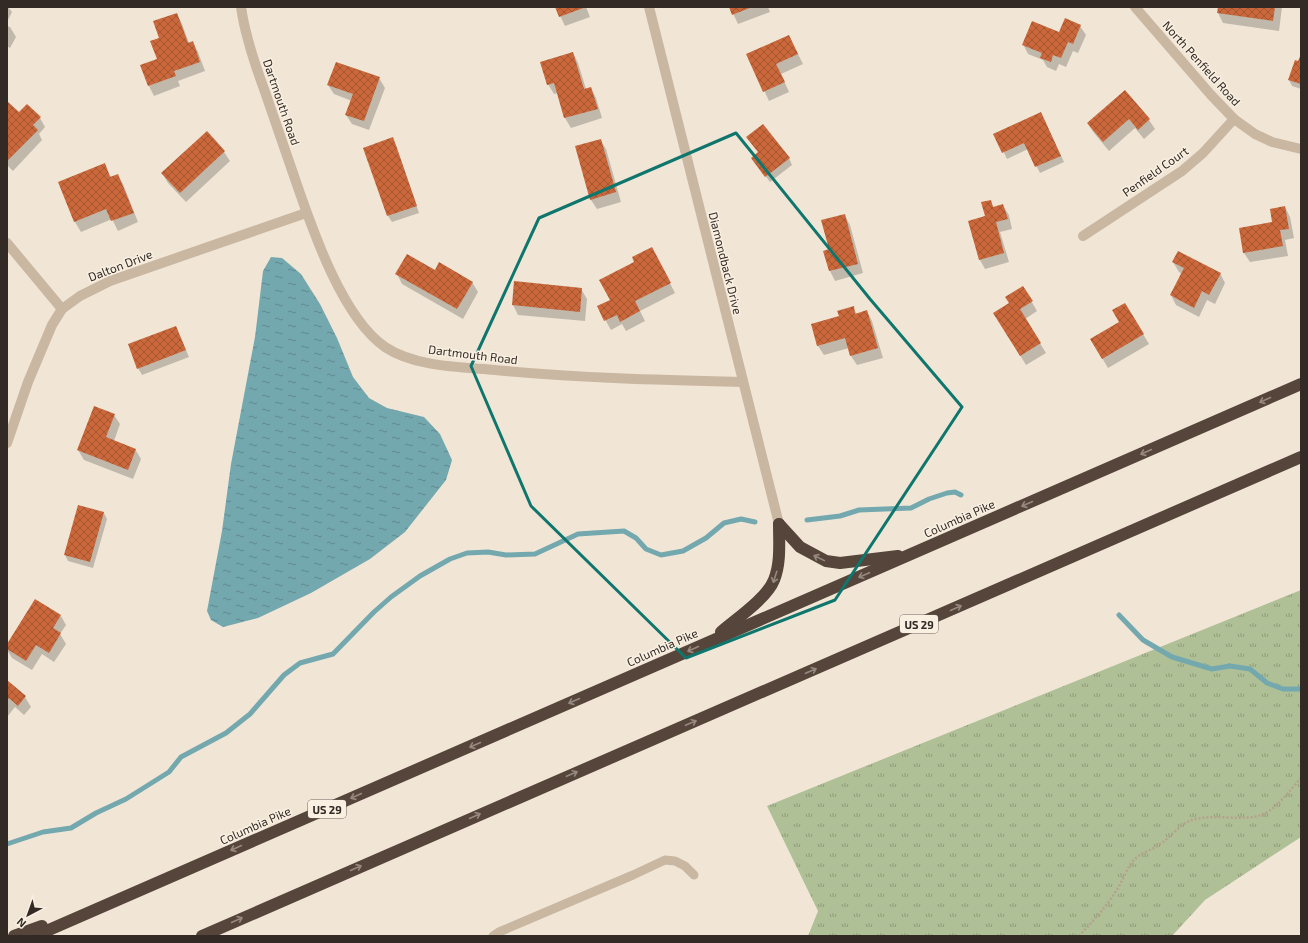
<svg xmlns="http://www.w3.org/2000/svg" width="1308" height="943" font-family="'Exo 2',sans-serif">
	<defs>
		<pattern id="grass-tufts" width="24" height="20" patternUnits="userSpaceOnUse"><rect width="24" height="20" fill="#afc096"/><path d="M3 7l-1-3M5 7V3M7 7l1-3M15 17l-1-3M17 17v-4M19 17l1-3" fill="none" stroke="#8f9c7a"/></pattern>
		<pattern id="water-ripples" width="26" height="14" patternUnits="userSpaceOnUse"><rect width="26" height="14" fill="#74a8af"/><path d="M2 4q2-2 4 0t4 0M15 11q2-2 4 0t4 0" fill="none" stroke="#60898e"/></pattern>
		<pattern id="building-cross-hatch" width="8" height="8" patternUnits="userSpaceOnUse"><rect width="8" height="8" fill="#ca683b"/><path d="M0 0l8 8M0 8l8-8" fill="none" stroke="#a55631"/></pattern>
	</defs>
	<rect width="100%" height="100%" fill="#f1e6d6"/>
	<path fill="url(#grass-tufts)" d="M 1301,590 L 1301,837 L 1205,900 L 1172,936 L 808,936 L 818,911 L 767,806 Z"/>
	<path fill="url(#water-ripples)" d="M 271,257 L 282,258 L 301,274 L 320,304 L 337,338 L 353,377 L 369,398 L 387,408 L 424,417 L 440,434 L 452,460 L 446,480 L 405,532 L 370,559 L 311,593 L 258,618 L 223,627 L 211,620 L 207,611 L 222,531 L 231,464 L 255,337 L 263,271 Z"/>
	<g fill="#0003">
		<path d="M 7,7 L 8,7 L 12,12 L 7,22 Z"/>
		<path d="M 556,7 L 586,7 L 590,17 L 565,26 Z"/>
		<path d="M 730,7 L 768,7 L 770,12 L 738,24 Z"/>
		<path d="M 1219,7 L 1282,7 L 1279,31 L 1223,23 L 1218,13 Z"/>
		<path d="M 177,14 L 182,24 L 189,43 L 193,42 L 198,52 L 205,71 L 178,81 L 180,86 L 154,96 L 149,86 L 142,66 L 158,60 L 160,39 Z"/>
		<path d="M 7,26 L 10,27 L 16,37 L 10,48 L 7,46 Z"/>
		<path d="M 1080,26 L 1086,35 L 1078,53 L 1073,51 L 1066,67 L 1059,64 L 1056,71 L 1047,67 L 1043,60 L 1028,54 L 1023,44 L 1060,34 Z"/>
		<path d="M 789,36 L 803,64 L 781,74 L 789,92 L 769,101 L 748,55 Z"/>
		<path d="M 573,53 L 578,63 L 586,89 L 591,88 L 596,98 L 602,118 L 571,128 L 565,118 L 558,93 L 554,94 L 548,84 Z"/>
		<path d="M 1301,57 L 1301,89 L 1292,86 L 1289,80 Z"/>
		<path d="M 379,78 L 385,88 L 369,130 L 352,124 L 346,115 L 352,101 L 334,94 L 328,85 Z"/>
		<path d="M 1125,92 L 1149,120 L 1155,129 L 1144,139 L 1135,128 L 1109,151 L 1094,133 L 1088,124 Z"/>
		<path d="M 7,102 L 19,114 L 40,118 L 45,127 L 39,134 L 42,140 L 13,171 L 7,165 Z"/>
		<path d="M 1044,119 L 1064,162 L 1040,173 L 1028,149 L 1007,159 L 995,134 Z"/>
		<path d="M 207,133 L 224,152 L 230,161 L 186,202 L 168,183 L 162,173 Z"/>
		<path d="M 747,137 L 789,158 L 792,165 L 770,182 L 752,158 L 759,153 Z"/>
		<path d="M 392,139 L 396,145 L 419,213 L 392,222 L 388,216 L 365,148 Z"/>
		<path d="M 600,140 L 606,149 L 621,202 L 597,209 L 591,200 L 576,147 Z"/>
		<path d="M 104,164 L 111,177 L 117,175 L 123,184 L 138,222 L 118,231 L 112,219 L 81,232 L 75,222 L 59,182 Z"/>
		<path d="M 990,201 L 994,208 L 1003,206 L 1009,215 L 1012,229 L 1000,232 L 1009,262 L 985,269 L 980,260 L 986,217 Z"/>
		<path d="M 1285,207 L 1290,217 L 1294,238 L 1285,240 L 1288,256 L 1250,262 L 1244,253 L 1273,223 Z"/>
		<path d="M 845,216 L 850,225 L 863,273 L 835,281 L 830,271 L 824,252 L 830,250 Z"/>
		<path d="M 657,258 L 675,293 L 640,311 L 645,321 L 626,331 L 622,324 L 611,330 L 598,307 L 611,300 Z"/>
		<path d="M 1173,262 L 1220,273 L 1225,283 L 1215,304 L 1207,300 L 1199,317 L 1176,305 L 1171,295 L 1182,274 L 1179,272 Z"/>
		<path d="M 435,271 L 472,282 L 478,292 L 463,319 L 402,284 L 397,274 Z"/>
		<path d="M 1023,287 L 1037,311 L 1025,319 L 1046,353 L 1026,365 L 1000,323 L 1010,304 Z"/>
		<path d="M 581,289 L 587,299 L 585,321 L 518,315 L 513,305 Z"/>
		<path d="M 1125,304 L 1149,344 L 1108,368 L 1091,339 L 1120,322 Z"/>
		<path d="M 853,308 L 857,314 L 867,311 L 872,321 L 883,358 L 857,365 L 851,356 L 849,348 L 824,355 L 818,346 L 812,324 L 840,317 Z"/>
		<path d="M 176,327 L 189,357 L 142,375 L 138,368 Z"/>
		<path d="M 114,415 L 120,424 L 114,441 L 135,449 L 141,459 L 133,479 L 84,460 L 78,450 Z"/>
		<path d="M 104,513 L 107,519 L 93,568 L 68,561 L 65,555 Z"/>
		<path d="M 61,616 L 66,625 L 60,634 L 66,644 L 54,662 L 42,654 L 32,670 L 12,658 L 7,650 L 7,646 Z"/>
		<path d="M 7,681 L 25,697 L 31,707 L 24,715 L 15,707 L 7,717 Z"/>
	</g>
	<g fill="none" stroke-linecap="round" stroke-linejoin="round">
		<g stroke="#74a8af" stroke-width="5">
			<path d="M 807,520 L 840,516 L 859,510 L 911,508 L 929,499 L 947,493 L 955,492 L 961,495"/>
			<path d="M 1119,615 L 1143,640 L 1172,657 L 1212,669 L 1230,666 L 1250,669 L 1267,683 L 1283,689 L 1301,689"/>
			<path d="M 7,844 L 43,832 L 71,828 L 96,813 L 126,799 L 169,772 L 181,757 L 226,733 L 250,714 L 284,675 L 300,663 L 333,654 L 374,612 L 391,597 L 420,576 L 450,559 L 467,553 L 488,552 L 506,555 L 535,554 L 578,534 L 624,531 L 636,538 L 646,549 L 661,555 L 683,551 L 706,538 L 724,523 L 741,519 L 755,522"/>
		</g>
	</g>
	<g fill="url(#building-cross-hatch)">
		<path d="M 555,7 L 586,7 L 559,17 Z"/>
		<path d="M 729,7 L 752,7 L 732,15 Z"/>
		<path d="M 1218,7 L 1275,7 L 1273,21 L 1217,13 Z"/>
		<path d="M 177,13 L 188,43 L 193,41 L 200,62 L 174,71 L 176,76 L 148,86 L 140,65 L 157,59 L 150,41 L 159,38 L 153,21 Z"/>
		<path d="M 1065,18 L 1081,25 L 1073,44 L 1068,42 L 1061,58 L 1053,55 L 1051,62 L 1040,58 L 1042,53 L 1022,45 L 1032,21 L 1059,32 Z"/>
		<path d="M 789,35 L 798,54 L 776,64 L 785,82 L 763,92 L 746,54 Z"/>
		<path d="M 573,52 L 584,89 L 591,87 L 598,109 L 564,118 L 554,83 L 547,85 L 540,62 Z"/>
		<path d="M 1301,54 L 1301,84 L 1288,80 L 1295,60 L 1298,61 Z"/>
		<path d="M 336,62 L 380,77 L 364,121 L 345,115 L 353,94 L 327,85 Z"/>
		<path d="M 1125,90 L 1150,119 L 1138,130 L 1129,119 L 1103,142 L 1087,123 Z"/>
		<path d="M 7,101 L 19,112 L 27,104 L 41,117 L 33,125 L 38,130 L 7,161 Z"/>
		<path d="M 1041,112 L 1061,156 L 1035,167 L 1024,143 L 1002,153 L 993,134 Z"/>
		<path d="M 763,124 L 790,158 L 765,177 L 751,158 L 758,152 L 746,137 Z"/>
		<path d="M 207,131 L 225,151 L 180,193 L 161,173 Z"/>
		<path d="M 393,137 L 417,206 L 387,216 L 363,148 Z"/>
		<path d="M 601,139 L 616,192 L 590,200 L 575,146 Z"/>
		<path d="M 105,163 L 110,177 L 118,174 L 134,213 L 111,221 L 106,209 L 74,222 L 58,182 Z"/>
		<path d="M 991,200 L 993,207 L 1003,204 L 1008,219 L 996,222 L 1004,253 L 979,260 L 968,221 L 985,216 L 981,202 Z"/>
		<path d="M 1285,206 L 1289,229 L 1280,230 L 1283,246 L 1243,253 L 1239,228 L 1272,222 L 1270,209 Z"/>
		<path d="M 845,214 L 858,264 L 829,271 L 823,251 L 829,249 L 821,220 Z"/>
		<path d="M 652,247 L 671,283 L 635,301 L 640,311 L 620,322 L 617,315 L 604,321 L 597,306 L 610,300 L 599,280 L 634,262 L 632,257 Z"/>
		<path d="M 1178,251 L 1221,273 L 1209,295 L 1202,291 L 1194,308 L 1170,295 L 1184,268 L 1172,262 Z"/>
		<path d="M 407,254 L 435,270 L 439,262 L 473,282 L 457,309 L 395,274 Z"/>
		<path d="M 514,281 L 582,288 L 580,312 L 512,305 Z"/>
		<path d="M 1023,286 L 1033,301 L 1020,309 L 1041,343 L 1020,356 L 993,313 L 1009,303 L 1005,297 Z"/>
		<path d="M 1125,303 L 1144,334 L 1102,359 L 1090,339 L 1119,322 L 1112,310 Z"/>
		<path d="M 854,306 L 855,314 L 867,310 L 878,348 L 850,356 L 845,338 L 817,346 L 811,324 L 839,316 L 837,311 Z"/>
		<path d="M 176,326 L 186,350 L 137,369 L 128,344 Z"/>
		<path d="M 94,406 L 115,414 L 106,437 L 136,449 L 128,470 L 77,450 Z"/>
		<path d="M 78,505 L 104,512 L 90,562 L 64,555 Z"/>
		<path d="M 35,599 L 61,615 L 53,628 L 61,633 L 49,653 L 36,645 L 26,661 L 7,649 L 7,644 Z"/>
		<path d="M 7,680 L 26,696 L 18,706 L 9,698 L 7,701 Z"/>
	</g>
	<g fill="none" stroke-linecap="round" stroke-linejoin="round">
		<path stroke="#b5a18c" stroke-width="2.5" stroke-dasharray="2 2" stroke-linecap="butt" d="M 1079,936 C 1092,922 1106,907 1116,891 C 1123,881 1127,866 1136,858 C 1144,851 1153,850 1160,844 C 1170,838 1178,826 1189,821 C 1211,812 1245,823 1264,814 C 1277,808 1291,789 1301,778"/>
		<path stroke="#c9b7a2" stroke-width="9" d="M 493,936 L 499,932 L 633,875 L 665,860 L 675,861 L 685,866 L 694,875"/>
		<g stroke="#c9b7a2" stroke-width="10">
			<path d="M 241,7 C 245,35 254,62 264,89 C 274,118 284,147 294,176 C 311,225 341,317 385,347 C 415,367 460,367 495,370 C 578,378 660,380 743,382"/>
			<path d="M 649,7 L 779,524"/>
			<path d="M 1135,7 L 1211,95 L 1234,119 L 1255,134 L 1272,142 L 1301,149"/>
			<path d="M 1083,236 L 1182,171 L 1203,153 L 1234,119"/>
			<path d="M 7,243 L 62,309"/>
			<path d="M 7,443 L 28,382 L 52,325 L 62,309 L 80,296 L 110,281 L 306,213"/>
		</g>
		<g stroke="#55453b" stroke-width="12">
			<path d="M 779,524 L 800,547 L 826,561 L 840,563 L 898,556"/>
			<path d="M 721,632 C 736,619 767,598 774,580 C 781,563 779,542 779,524"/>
			<path d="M 14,936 L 42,926"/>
			<path d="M 35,936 L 1301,384"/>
			<path d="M 202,936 L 1301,457"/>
		</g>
	</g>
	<defs><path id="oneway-shaft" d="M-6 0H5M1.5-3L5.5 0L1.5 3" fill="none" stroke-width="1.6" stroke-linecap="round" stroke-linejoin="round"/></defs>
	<g stroke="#97897e">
		<use href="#oneway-shaft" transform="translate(1265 400) rotate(156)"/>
		<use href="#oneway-shaft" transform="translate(1146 452) rotate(156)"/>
		<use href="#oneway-shaft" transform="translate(1027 504) rotate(156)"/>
		<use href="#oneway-shaft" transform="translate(819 558) rotate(-154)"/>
		<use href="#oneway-shaft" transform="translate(864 575) rotate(157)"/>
		<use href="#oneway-shaft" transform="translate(775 577) rotate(108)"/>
		<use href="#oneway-shaft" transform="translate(956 608) rotate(-24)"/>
		<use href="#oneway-shaft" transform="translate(693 649) rotate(156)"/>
		<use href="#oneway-shaft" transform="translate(811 671) rotate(-23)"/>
		<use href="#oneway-shaft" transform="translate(574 701) rotate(156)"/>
		<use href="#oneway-shaft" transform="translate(691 723) rotate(-23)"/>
		<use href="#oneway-shaft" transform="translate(475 745) rotate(156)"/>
		<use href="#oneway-shaft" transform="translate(572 774) rotate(-23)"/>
		<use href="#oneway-shaft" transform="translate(356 796) rotate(156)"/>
		<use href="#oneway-shaft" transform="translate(475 816) rotate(-24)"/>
		<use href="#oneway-shaft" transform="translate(236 848) rotate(156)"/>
		<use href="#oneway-shaft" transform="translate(356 868) rotate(-24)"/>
		<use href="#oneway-shaft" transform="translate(237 920) rotate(-24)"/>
	</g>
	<path fill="none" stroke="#0f766e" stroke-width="3" stroke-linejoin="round" d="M 736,133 L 870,299 L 962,407 L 835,600 L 686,658 L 531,506 L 471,366 L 539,218 Z"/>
	<g text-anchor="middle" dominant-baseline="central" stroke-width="3" stroke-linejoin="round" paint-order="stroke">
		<g fill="#f9f0e2" stroke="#6e655e" stroke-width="1">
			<rect x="900" y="615" width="38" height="18" rx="3"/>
			<rect x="308" y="800" width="38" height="18" rx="3"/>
		</g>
		<g font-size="11" font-weight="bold" fill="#332a25">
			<text x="919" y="624">US 29</text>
			<text x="327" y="809">US 29</text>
		</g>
		<g font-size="12" fill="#332a25" stroke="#f9f0e2">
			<text transform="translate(1202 63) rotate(48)">North Penfield Road</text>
			<text transform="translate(282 102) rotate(71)">Dartmouth Road</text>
			<text transform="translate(1155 171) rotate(-35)">Penfield Court</text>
			<text transform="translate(726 263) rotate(76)">Diamondback Drive</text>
			<text transform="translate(120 265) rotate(-21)">Dalton Drive</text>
			<text transform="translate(473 354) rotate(7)">Dartmouth Road</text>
			<text transform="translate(959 518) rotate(-24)">Columbia Pike</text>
			<text transform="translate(662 647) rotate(-24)">Columbia Pike</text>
			<text transform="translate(255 825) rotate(-24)">Columbia Pike</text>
		</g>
	</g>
	<rect width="1308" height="943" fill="none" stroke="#332a25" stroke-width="16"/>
	<g transform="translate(28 915) rotate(221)" stroke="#f9f0e2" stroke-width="3" paint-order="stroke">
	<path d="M0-3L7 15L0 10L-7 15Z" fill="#332a25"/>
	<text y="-6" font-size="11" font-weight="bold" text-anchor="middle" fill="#332a25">N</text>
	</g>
</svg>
